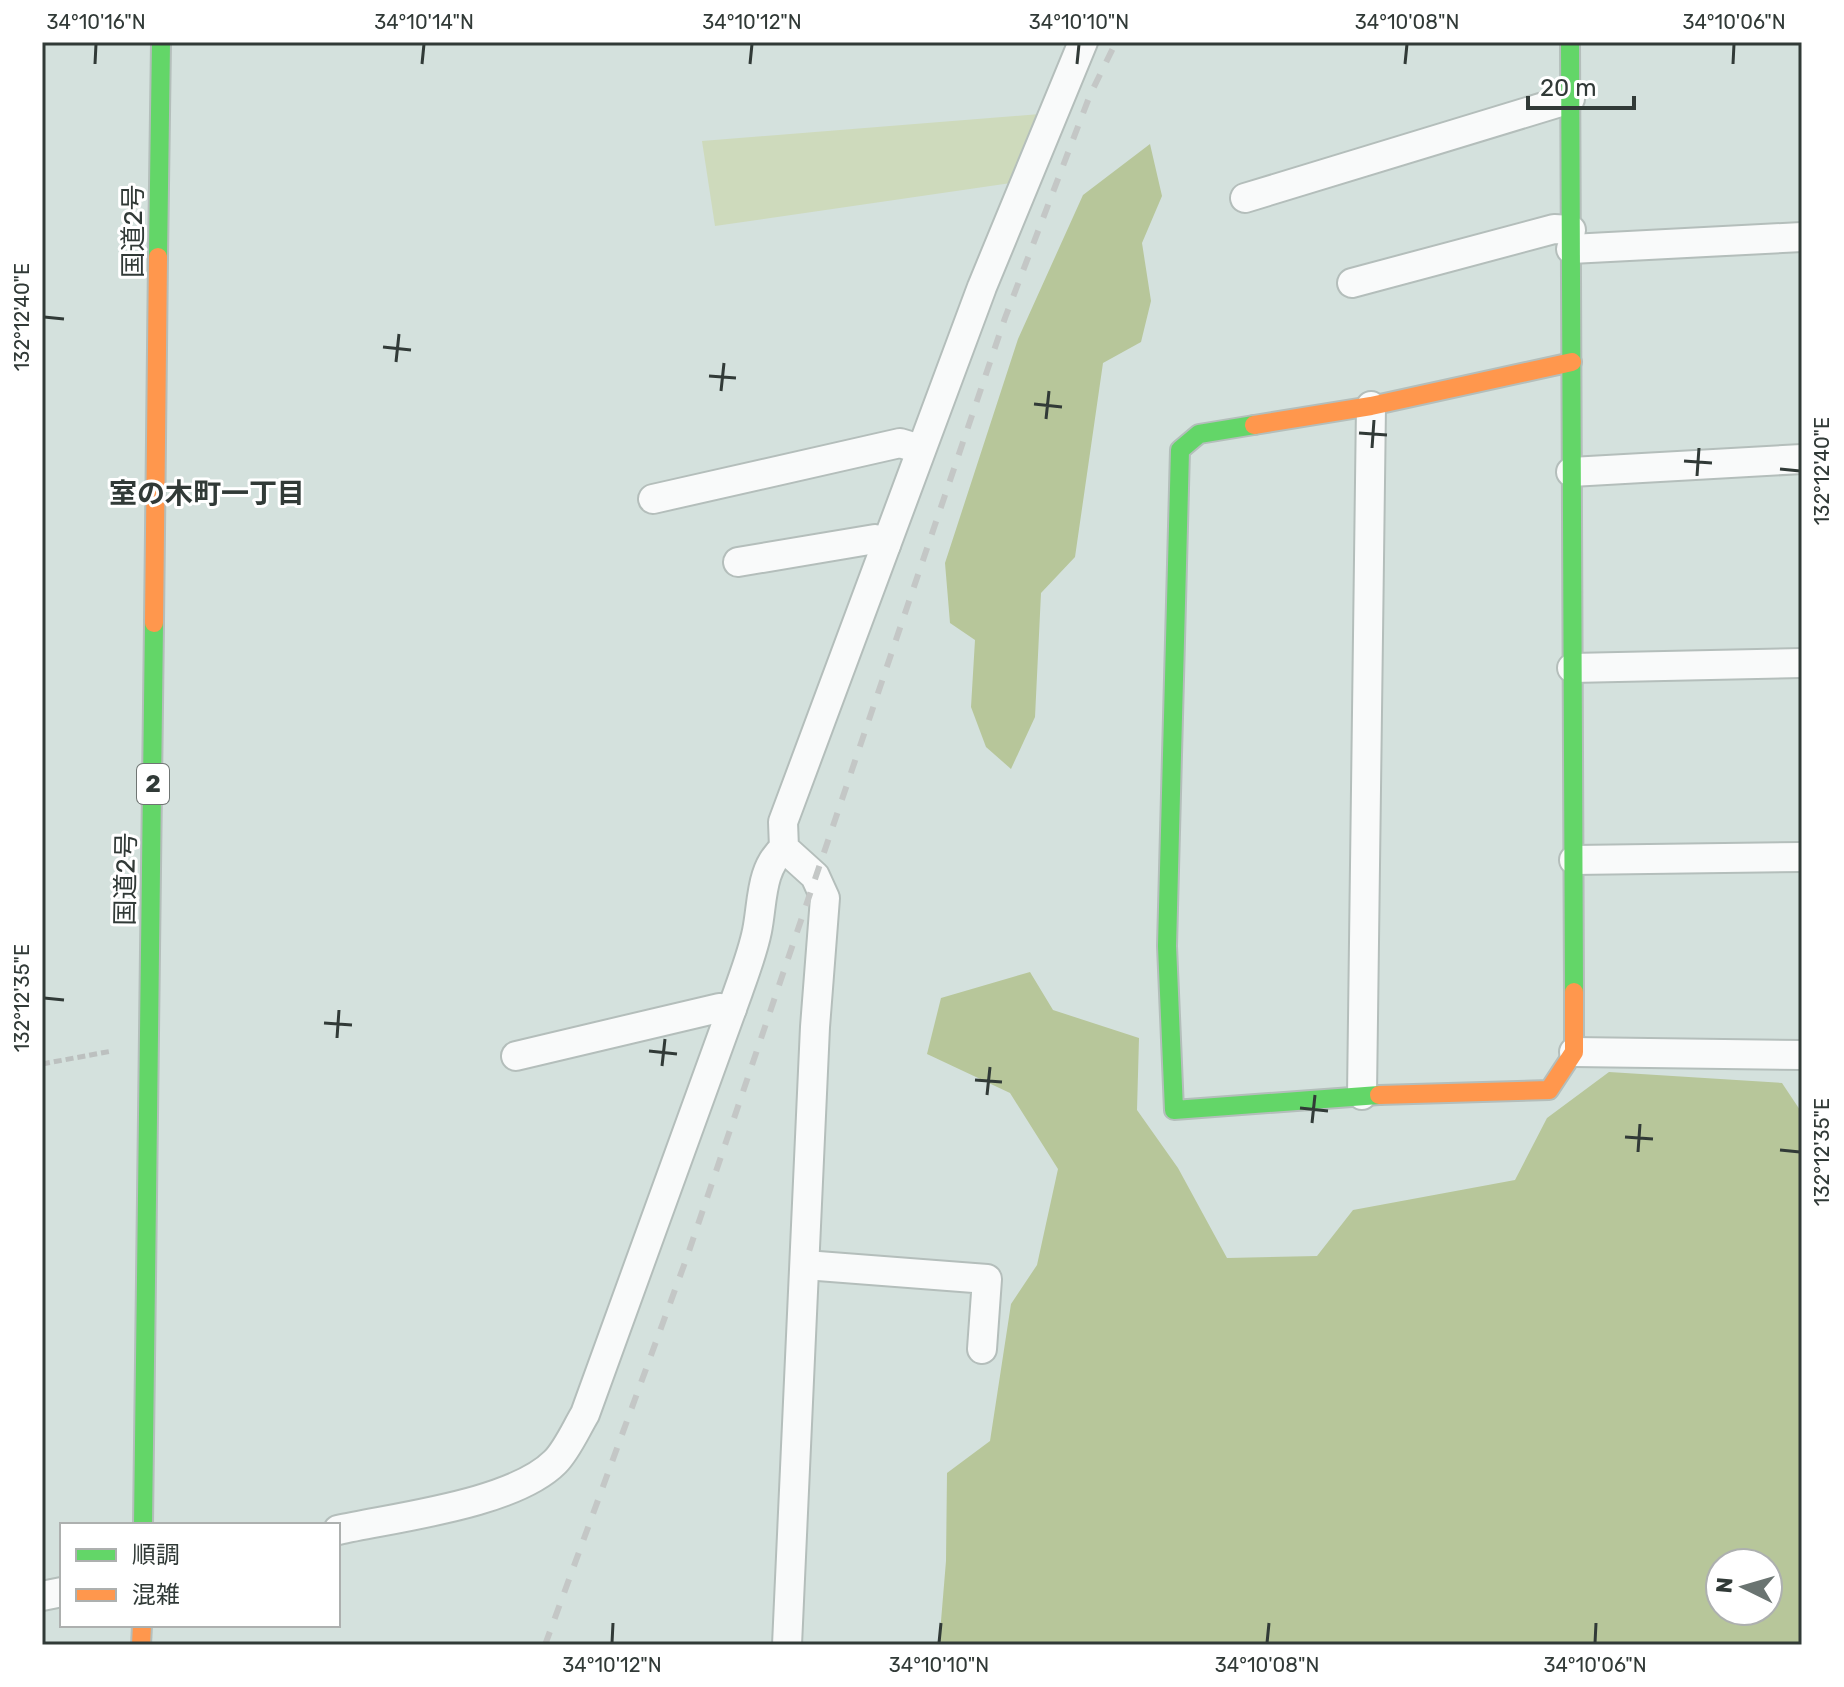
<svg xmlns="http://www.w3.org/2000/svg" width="1844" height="1687" font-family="Rubik,'Noto Sans JP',sans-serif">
	<rect width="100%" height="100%" fill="#d4e1dd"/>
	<path fill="#cedabc" d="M 1040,114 L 1011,183 L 715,226 L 702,141 Z"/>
	<g fill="#b7c69a" fill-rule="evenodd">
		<path d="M 1150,144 L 1162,196 L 1142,243 L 1151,301 L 1141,342 L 1103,363 L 1075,557 L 1041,593 L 1035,717 L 1011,769 L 986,747 L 971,707 L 975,640 L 950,623 L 945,563 L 1018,339 L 1083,195 Z"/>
		<path d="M 1030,972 L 1053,1010 L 1139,1038 L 1137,1110 L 1178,1168 L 1227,1258 L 1317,1256 L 1353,1210 L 1515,1180 L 1547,1118 L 1609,1072 L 1782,1083 L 1802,1113 L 1802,1645 L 939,1645 L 946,1561 L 947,1473 L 990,1441 L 1011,1304 L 1037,1265 L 1058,1169 L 1010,1093 L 927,1054 L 941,998 ZM 1720,1563 L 1768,1563 L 1768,1611 L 1720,1611 Z"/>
	</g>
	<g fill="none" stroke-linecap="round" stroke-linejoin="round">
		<defs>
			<g id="street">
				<path d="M 1245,198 L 1570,99"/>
				<path d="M 1571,249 L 1802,237"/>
				<path d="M 1352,283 L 1554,229 L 1571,230"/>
				<path d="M 1571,472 L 1802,459"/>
				<path d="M 653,499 L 900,443 L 920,449"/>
				<path d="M 738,562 L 875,539 L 886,545"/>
				<path d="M 1572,668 L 1802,663"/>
				<path d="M 1574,860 L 1802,857"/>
				<path d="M 1574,1052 L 1802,1055"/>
				<path d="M 516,1056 L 719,1008 L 732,1009"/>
				<path d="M 1362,1095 L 1371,406"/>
				<path d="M 805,1265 L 987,1279 L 982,1349"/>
				<path d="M 338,1530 C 397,1517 513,1504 555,1462 C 567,1450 576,1429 585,1414 L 738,992 C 745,972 753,951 757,931 C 763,901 760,869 784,848"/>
				<path d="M 42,1596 L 62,1592"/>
				<path d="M 787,1645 L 815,1027 L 825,898 L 815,876 L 784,848 L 783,822 L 982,287 L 1083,42"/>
			</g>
			<g id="fast">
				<path d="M 1570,42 L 1574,992"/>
				<path d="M 158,257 L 161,42"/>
				<path d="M 1254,425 L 1199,434 L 1180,450 L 1167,946 L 1174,1110 L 1379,1095"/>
				<path d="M 143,1525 L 154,623"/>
			</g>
			<g id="slow">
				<path d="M 1254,425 L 1371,406 L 1572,362"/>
				<path d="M 154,623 L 158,257"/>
				<path d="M 1379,1095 L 1549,1090 L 1574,1052 L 1574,992"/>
				<path d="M 141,1645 L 142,1625"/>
			</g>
		</defs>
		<use href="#street" stroke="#b4bebb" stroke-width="32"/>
		<use href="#fast" stroke="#b4bebb" stroke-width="22"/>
		<use href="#slow" stroke="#b4bebb" stroke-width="22"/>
		<path stroke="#bcc0bf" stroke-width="5" stroke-dasharray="8 4" stroke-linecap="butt" d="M 42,1064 L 112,1051"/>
		<use href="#street" stroke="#f9fafa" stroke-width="28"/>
		<use href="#fast" stroke="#63d668" stroke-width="18"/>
		<use href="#slow" stroke="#ff974d" stroke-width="18"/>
		<path stroke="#c4c7c6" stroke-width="6" stroke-dasharray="14 14" stroke-linecap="butt" d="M 545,1645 L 687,1257 L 1005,318 L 1090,95 L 1116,42"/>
	</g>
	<path fill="none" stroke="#313a37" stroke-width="3" d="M 95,64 L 96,44M 422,64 L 424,44M 750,64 L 752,44M 1077,64 L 1079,44M 1405,64 L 1407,44M 1733,64 L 1734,44M 44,317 L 64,319M 383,347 L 411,350M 396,362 L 399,334M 709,376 L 736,378M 721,391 L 724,363M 1034,404 L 1062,407M 1046,419 L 1049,391M 1359,433 L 1387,435M 1372,448 L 1374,420M 1684,461 L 1712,463M 1780,469 L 1800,471M 1697,476 L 1699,448M 44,998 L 64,1000M 324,1023 L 352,1025M 337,1038 L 339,1010M 649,1051 L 677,1054M 662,1066 L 665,1039M 975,1080 L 1002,1082M 987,1095 L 990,1067M 1300,1108 L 1328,1111M 1312,1123 L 1315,1095M 1625,1137 L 1653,1139M 1780,1150 L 1800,1152M 1638,1152 L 1640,1124M 612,1643 L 613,1623M 939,1643 L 941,1623M 1267,1643 L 1269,1623M 1595,1643 L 1596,1623"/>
	<g text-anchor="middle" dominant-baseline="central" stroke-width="6" stroke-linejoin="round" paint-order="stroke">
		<rect fill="#fff" stroke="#6f7573" stroke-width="2" x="137" y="764" width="32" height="40" rx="6"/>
		<g font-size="24" font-weight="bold" fill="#313a37">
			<text x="153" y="784">2</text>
		</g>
		<g font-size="26" fill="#313a37" stroke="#fff">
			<text transform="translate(133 231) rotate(-90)">国道2号</text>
			<text transform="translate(126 879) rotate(-89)">国道2号</text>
		</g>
		<g font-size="28" font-weight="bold" fill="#313a37" stroke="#fff">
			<text x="207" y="493">室の木町一丁目</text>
		</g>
	</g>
	<rect width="1844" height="1687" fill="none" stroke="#ffffff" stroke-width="88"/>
	<rect x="60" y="1523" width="280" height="104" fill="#ffffff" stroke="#adb0af" stroke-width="2"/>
	<rect x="76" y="1549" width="40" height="12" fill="#63d668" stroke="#adb0af" stroke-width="2"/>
	<text x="132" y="1563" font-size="24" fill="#313a37">順調</text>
	<rect x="76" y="1589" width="40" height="12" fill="#ff974d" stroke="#adb0af" stroke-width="2"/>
	<text x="132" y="1603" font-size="24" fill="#313a37">混雑</text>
	<g transform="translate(1744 1587) rotate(275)"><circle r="38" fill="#ffffff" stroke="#adb0af" stroke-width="2"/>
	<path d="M0-6L14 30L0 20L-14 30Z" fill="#6a7471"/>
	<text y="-12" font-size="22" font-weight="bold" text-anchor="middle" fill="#313a37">N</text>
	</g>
	<path d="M1528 96v12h106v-12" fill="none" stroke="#313a37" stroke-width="4"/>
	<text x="1540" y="96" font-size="24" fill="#313a37" stroke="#ffffff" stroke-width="6" paint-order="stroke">20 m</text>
	<rect x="44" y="44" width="1756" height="1599" fill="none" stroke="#313a37" stroke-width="3"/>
	<g font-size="20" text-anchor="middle" fill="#313a37">
		<text x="96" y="29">34°10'16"N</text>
		<text x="424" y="29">34°10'14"N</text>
		<text x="752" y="29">34°10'12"N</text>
		<text x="1079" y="29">34°10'10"N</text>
		<text x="1407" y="29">34°10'08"N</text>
		<text x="1734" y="29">34°10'06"N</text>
		<text transform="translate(22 317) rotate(-90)" y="7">132°12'40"E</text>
		<text transform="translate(1822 471) rotate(-90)" y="7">132°12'40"E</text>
		<text transform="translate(22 998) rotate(-90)" y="7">132°12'35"E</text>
		<text transform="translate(1822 1152) rotate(-90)" y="7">132°12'35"E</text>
		<text x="612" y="1672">34°10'12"N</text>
		<text x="939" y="1672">34°10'10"N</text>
		<text x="1267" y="1672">34°10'08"N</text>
		<text x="1595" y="1672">34°10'06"N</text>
	</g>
</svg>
